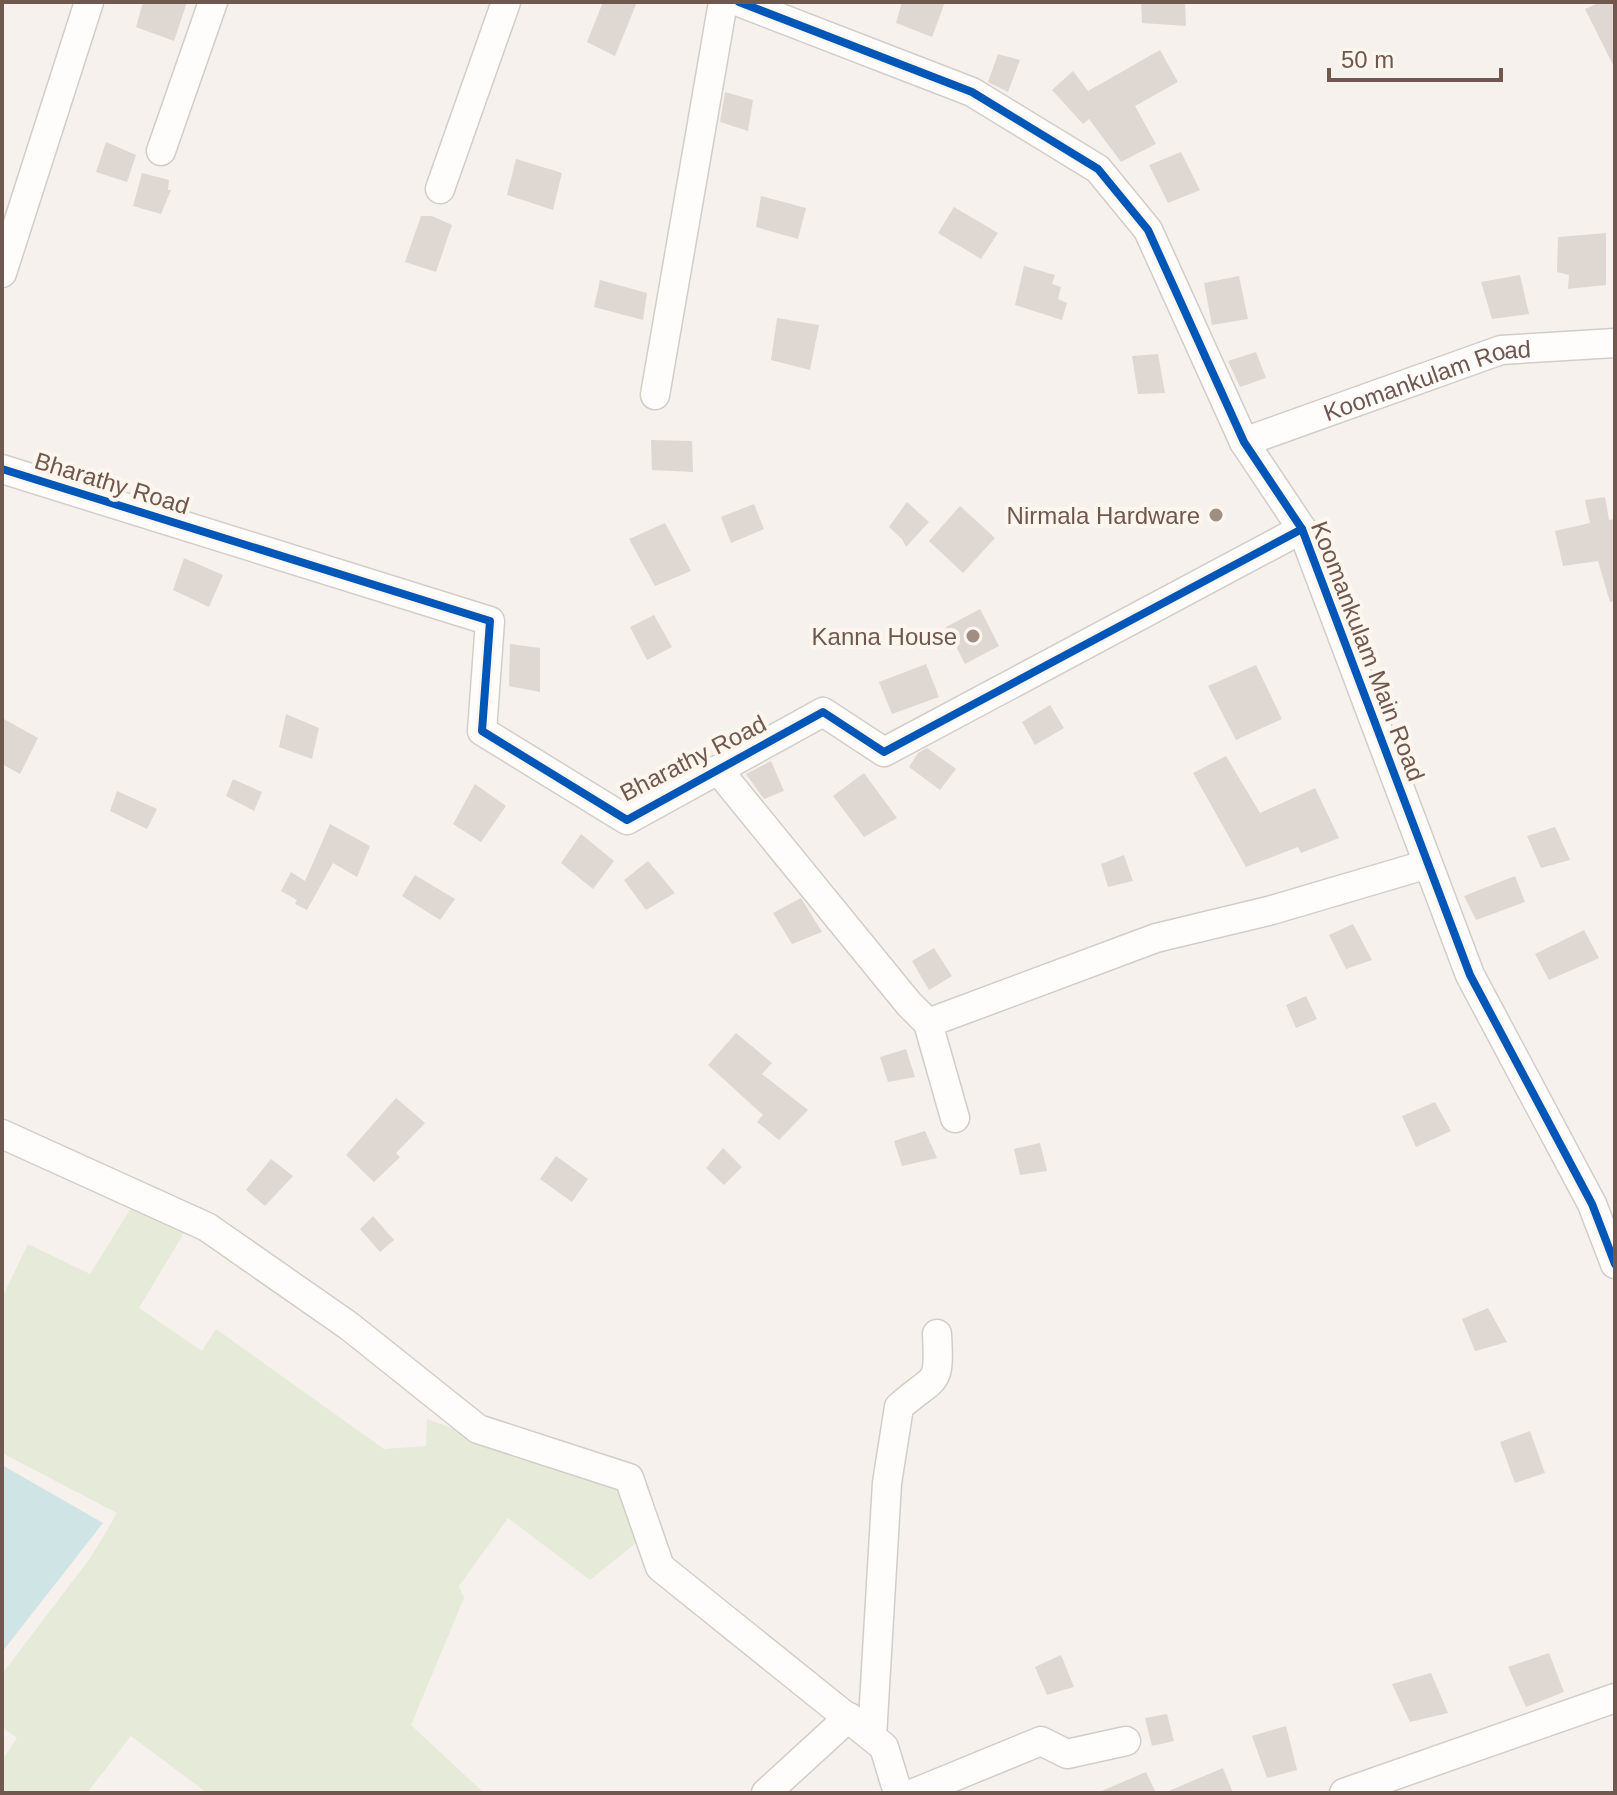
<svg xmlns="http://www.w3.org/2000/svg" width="1617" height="1795" font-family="Arial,sans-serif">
	<rect width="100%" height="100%" fill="#f6f1ec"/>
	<path fill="#e5ebd8" d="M 133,1205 L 185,1231 L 139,1308 L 202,1351 L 216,1329 L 384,1449 L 426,1446 L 427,1419 L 620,1488 L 637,1542 L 590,1580 L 508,1518 L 459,1586 L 464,1598 L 411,1725 L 484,1793 L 363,1793 L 357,1790 L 354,1793 L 207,1793 L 131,1736 L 87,1793 L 2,1793 L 2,1760 L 17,1738 L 2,1727 L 2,1674 L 91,1557 L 117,1513 L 2,1453 L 2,1298 L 28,1244 L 90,1274 Z"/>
	<path fill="#cfe5e5" d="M 2,1465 L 103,1523 L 2,1652 Z"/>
	<g fill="#dfd7d2">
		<path d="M 143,2 L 187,2 L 174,41 L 136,27 Z"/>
		<path d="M 603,2 L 637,2 L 615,56 L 587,42 Z"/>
		<path d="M 902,2 L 945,2 L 932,37 L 896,23 Z"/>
		<path d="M 1141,2 L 1185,2 L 1186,26 L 1142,23 Z"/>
		<path d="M 1600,2 L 1615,2 L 1615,69 L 1585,9 Z"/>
		<path d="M 1160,50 L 1178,82 L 1135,106 L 1156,144 L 1121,162 L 1089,119 L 1083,124 L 1052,90 L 1073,71 L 1088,91 Z"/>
		<path d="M 998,54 L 1020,60 L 1008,92 L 988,82 Z"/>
		<path d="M 725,92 L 753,100 L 748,131 L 720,122 Z"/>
		<path d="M 106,142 L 136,155 L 127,182 L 96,172 Z"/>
		<path d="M 1181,152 L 1200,190 L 1168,203 L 1149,165 Z"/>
		<path d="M 516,159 L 562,173 L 553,210 L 507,195 Z"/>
		<path d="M 142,173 L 169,180 L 168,190 L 171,190 L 161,214 L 133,206 Z"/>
		<path d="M 761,196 L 806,208 L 798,239 L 756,227 Z"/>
		<path d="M 954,207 L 998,233 L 981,259 L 938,233 Z"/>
		<path d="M 421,216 L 432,216 L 452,225 L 436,272 L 405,262 Z"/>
		<path d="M 1606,233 L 1606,285 L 1568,289 L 1569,275 L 1557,272 L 1558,237 Z"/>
		<path d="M 1024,266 L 1055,275 L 1052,284 L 1061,287 L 1058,299 L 1067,303 L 1062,320 L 1015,305 Z"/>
		<path d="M 1520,275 L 1529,314 L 1492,319 L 1481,282 Z"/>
		<path d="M 1239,276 L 1248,319 L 1212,325 L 1204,283 Z"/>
		<path d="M 600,280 L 647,293 L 643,320 L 594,307 Z"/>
		<path d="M 777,318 L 819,325 L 810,370 L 771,360 Z"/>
		<path d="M 1256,352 L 1266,378 L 1240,387 L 1228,361 Z"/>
		<path d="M 1158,354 L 1165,393 L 1138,394 L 1132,356 Z"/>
		<path d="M 651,440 L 692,441 L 693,472 L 652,470 Z"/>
		<path d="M 1605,497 L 1609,520 L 1615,519 L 1615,601 L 1610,602 L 1598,561 L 1563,566 L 1555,531 L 1590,523 L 1585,500 Z"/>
		<path d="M 907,502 L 929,522 L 906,547 L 902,539 L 889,527 Z"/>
		<path d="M 754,504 L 764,529 L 731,543 L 721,517 Z"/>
		<path d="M 960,506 L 995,538 L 963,573 L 929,541 Z"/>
		<path d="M 665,523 L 691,571 L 655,586 L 629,539 Z"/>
		<path d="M 184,558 L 223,575 L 209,607 L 173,590 Z"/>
		<path d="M 980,609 L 999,646 L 965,664 L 946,627 Z"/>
		<path d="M 654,615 L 672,647 L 647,660 L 630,627 Z"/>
		<path d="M 510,644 L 540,648 L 540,692 L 509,686 Z"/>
		<path d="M 926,664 L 939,697 L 892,714 L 879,682 Z"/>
		<path d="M 1256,665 L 1282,719 L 1236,740 L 1208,686 Z"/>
		<path d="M 1050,705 L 1064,728 L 1035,745 L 1022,722 Z"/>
		<path d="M 286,714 L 319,728 L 312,759 L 279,747 Z"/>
		<path d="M 2,718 L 38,738 L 20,774 L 2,764 Z"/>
		<path d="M 927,748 L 956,769 L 940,790 L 909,767 L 918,753 Z"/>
		<path d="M 1226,756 L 1260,813 L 1315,788 L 1339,838 L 1301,853 L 1298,847 L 1246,867 L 1193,773 Z"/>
		<path d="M 771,761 L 784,791 L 764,799 L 746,774 Z"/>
		<path d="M 864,773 L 897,818 L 864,837 L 833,796 Z"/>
		<path d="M 233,779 L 262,792 L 254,811 L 226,796 Z"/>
		<path d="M 475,784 L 506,806 L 481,842 L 453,824 Z"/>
		<path d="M 117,791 L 157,809 L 147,829 L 110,811 Z"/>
		<path d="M 330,824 L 370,846 L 357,877 L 333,863 L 307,910 L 295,904 L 297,900 L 281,891 L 291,872 L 305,881 Z"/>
		<path d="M 1555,827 L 1570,860 L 1541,868 L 1527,836 Z"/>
		<path d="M 581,834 L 614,861 L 593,889 L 561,863 Z"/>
		<path d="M 1124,855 L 1133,881 L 1108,887 L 1101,864 Z"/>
		<path d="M 648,861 L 675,893 L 646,910 L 624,880 Z"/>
		<path d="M 415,875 L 455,899 L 440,920 L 402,896 Z"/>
		<path d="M 1515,876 L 1525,902 L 1476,920 L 1464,896 Z"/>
		<path d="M 801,898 L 822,932 L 792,944 L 773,913 Z"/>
		<path d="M 1353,924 L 1372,960 L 1346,969 L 1329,935 Z"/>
		<path d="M 1584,930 L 1599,958 L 1549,980 L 1535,954 Z"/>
		<path d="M 934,948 L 952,976 L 929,990 L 912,961 Z"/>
		<path d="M 1306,996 L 1317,1019 L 1296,1028 L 1286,1005 Z"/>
		<path d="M 736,1033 L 772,1063 L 762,1074 L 808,1110 L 779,1140 L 757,1122 L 763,1115 L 708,1065 Z"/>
		<path d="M 906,1049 L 915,1077 L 888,1082 L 880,1057 Z"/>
		<path d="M 396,1098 L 425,1123 L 396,1153 L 400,1157 L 374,1182 L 346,1155 Z"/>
		<path d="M 1435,1102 L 1451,1131 L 1416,1147 L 1402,1116 Z"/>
		<path d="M 925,1131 L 937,1158 L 902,1166 L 894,1141 Z"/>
		<path d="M 1040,1143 L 1047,1171 L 1020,1175 L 1014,1149 Z"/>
		<path d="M 723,1148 L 742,1167 L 724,1185 L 706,1168 Z"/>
		<path d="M 556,1156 L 588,1179 L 572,1202 L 540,1179 Z"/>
		<path d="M 271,1159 L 293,1176 L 265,1206 L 246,1190 Z"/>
		<path d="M 373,1216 L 394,1240 L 380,1252 L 360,1229 Z"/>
		<path d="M 1488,1308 L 1507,1342 L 1475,1351 L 1462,1319 Z"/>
		<path d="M 1530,1431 L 1545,1473 L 1515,1483 L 1500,1442 Z"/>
		<path d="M 1549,1653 L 1564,1692 L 1526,1707 L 1508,1667 Z"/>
		<path d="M 1061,1655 L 1074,1687 L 1047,1695 L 1035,1667 Z"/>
		<path d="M 1431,1673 L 1448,1713 L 1410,1722 L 1392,1684 Z"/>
		<path d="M 1167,1714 L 1174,1741 L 1152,1746 L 1145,1718 Z"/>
		<path d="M 1286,1726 L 1297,1770 L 1267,1778 L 1252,1736 Z"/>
		<path d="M 1223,1768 L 1233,1793 L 1164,1793 Z"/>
		<path d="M 1146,1772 L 1156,1793 L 1097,1793 Z"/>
	</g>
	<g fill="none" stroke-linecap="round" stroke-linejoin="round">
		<defs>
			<g id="minor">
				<path d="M 739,2 L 972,92 L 1098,169 L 1148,230 L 1244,442 L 1302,529 L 1470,975 L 1592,1204 L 1615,1264"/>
				<path d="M 161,151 L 213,2"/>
				<path d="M 440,189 L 506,2"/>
				<path d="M 2,273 L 89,2"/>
				<path d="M 655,395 L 723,2"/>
				<path id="s1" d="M 1244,442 L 1501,350 L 1615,343"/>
				<path d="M 2,469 L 490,621 L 482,731 L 627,820 L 823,712 L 884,752 L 1302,529"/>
				<path d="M 718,770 L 909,1004 L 928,1023 L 955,1118"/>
				<path d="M 928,1023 L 1156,938 L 1272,910 L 1428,864"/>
				<path d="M 2,1134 L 207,1227 L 349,1326 L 478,1429 L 629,1478 L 660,1567 L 884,1747 L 898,1793"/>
				<path d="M 872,1737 L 887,1483 L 899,1407 C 936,1374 940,1388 937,1334"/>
				<path d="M 766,1793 L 849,1717"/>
				<path d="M 914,1793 L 1041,1741 L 1067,1754 L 1126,1741"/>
				<path d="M 1344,1793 L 1615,1698"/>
			</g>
		</defs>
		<use href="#minor" stroke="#d3cdc7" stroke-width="31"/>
		<use href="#minor" stroke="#fefdfc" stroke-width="28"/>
		<defs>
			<g id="cycleway">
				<path d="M 739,2 L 972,92 L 1098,169 L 1148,230 L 1244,442 L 1302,529 L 1470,975 L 1592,1204 L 1615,1264"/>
				<path d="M 2,469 L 490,621 L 482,731 L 627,820 L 823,712 L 884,752 L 1302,529"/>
			</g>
		</defs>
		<use href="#cycleway" stroke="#fdf6ee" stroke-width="13"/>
		<use href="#cycleway" stroke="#0057b8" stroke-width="8"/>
	</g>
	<g fill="#a08e85" stroke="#fdf6ee" stroke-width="3">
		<circle cx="1216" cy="515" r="8"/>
		<circle cx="973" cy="636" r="8"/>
	</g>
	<g text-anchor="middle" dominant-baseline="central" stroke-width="8" stroke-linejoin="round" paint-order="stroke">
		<g font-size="24" fill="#71584e" stroke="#fdf6ee">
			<text stroke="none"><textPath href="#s1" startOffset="194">Koomankulam Road</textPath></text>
			<text transform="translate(112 483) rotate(17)">Bharathy Road</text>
			<text transform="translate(1368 651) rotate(69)">Koomankulam Main Road</text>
			<text transform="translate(693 758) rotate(-27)">Bharathy Road</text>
		</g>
		<g font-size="24" fill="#71584e" stroke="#fdf6ee" text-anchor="end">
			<text x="1200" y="515">Nirmala Hardware</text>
			<text x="957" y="636">Kanna House</text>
		</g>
	</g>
	<rect width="1617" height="1795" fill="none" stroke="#71584e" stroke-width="8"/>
	<path d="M1329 68v12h172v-12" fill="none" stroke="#71584e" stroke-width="4"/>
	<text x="1341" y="68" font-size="24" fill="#71584e" stroke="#fdf6ee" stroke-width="6" paint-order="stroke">50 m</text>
</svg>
